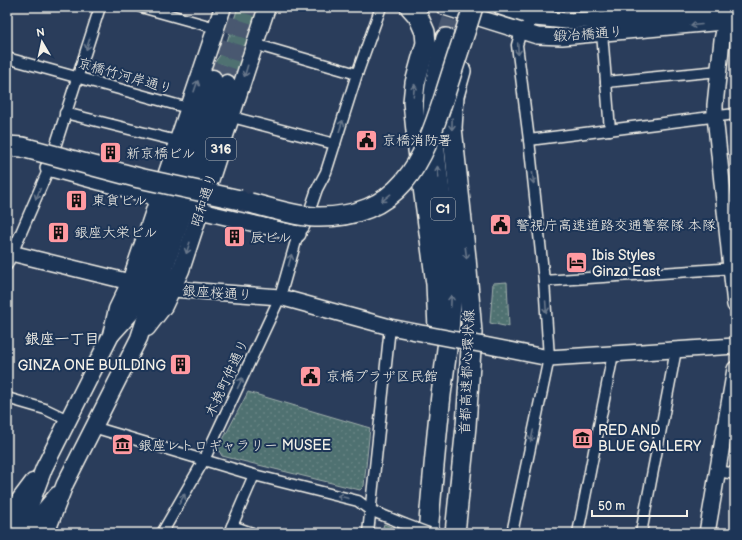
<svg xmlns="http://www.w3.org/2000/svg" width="742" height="540" font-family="'Balsamiq Sans','Klee One',sans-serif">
	<defs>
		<pattern id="grass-tufts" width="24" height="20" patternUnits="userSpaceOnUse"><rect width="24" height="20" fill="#4f7171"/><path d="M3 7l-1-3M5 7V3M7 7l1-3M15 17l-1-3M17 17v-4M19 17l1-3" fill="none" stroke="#698685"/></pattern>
		<pattern id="park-dots" width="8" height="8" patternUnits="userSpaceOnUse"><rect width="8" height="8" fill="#4f7171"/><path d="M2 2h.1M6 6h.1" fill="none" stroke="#698685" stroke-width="1.8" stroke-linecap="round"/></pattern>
	</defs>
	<rect width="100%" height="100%" fill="#2a3d5b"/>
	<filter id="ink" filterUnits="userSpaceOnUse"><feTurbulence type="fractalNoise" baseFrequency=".025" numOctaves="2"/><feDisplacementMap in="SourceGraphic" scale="8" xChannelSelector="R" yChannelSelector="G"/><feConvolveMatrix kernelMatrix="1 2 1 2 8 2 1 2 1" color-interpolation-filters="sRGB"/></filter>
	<g filter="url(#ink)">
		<path fill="url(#grass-tufts)" stroke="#a2b1ac" d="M 238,7 L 258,7 L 234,82 L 207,73 L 225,48 Z"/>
		<g fill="url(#park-dots)" stroke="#a2b1ac">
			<path d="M 507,282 L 509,327 L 490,323 L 493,283 Z"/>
			<path d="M 248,392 L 370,428 L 364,486 L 360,490 L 222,456 L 218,449 Z"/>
			<path d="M 384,524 L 407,533 L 388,533 L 383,527 Z"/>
		</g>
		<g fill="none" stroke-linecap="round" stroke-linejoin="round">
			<g stroke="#485870" stroke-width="16" stroke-dasharray="16 8" stroke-linecap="butt">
				<path d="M 213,78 L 236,7"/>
				<path d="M 227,83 L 251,7"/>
			</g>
			<path stroke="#485870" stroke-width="19" stroke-dasharray="19 10" stroke-linecap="butt" d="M 446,38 L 456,7"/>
			<defs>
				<g id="street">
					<path d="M 141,7 L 216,28"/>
					<path d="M 602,33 L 610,130"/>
					<path d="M 254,44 L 357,74"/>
					<path d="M 7,58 L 188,108"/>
					<path d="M 606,82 L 719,71"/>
					<path d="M 65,113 L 177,141"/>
					<path d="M 232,117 L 335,144"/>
					<path d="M 529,140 L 735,114"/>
					<path d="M 7,265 L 46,175 L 100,7"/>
					<path d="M 544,281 L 735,268"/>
					<path d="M 7,398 L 45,409 L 68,420"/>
					<path d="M 93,427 L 254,475 L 358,501 L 370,510 L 404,524"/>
					<path d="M 718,471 L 735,474"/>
					<path d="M 232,526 L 252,533"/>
					<path d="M 162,533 L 204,460 L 280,297 L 298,234 L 304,227 L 317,189 L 326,172 L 357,74 L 381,7"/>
					<path d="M 229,533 L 254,475"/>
					<path d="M 368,533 L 390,327"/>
					<path d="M 512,533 L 549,358 L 544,281 L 529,140 L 517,45 L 521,31 L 543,11 L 545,7"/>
					<path d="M 578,533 L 613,354"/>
					<path d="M 641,533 L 676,350"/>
				</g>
				<g id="secondary">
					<path d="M 444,7 L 537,36 L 562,37 L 734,21"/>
					<path d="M 501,7 L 535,18 L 566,21 L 627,18 L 729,7"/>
					<path d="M 729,7 L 722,40 L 715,105 L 715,116 L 735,305"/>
					<path d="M 48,168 L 158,198"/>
					<path d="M 200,211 L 298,234"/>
					<path d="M 7,252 L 130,282 L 158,288 L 280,297 L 390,327 L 426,334"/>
					<path d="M 484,345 L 549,358 L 735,346"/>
					<path d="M 707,533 L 735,369"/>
				</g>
				<g id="primary">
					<path d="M 147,328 L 164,306 L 181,270 L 267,7"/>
					<path d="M 112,334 L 130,314 L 144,285 L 213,78"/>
					<path d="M 7,523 L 18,502 L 33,482"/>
					<path d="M 16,533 L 29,508 L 44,468 L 111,335 L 117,309 L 130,282 L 223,7"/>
					<path d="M 32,533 L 42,513 L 57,495"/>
					<path d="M 46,533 L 65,484 L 139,338 L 150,304 L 158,288 L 166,265 L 227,83"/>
				</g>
				<g id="highway">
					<path d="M 410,7 L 418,16 L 425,32 L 426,43 L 415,83 L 413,102 L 418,150 L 436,284 L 438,328"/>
					<path d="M 428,533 C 432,487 436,441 441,395 C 445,362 451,329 451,296 C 451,228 429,162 434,94 C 436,75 441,56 446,38"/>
					<path d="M 455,533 L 466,426 L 472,333 L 466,258 L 452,128 L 454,96 L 461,71"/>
				</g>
			</defs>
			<use href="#street" stroke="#f4f1e8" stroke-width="13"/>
			<use href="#secondary" stroke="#f4f1e8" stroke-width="18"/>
			<use href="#primary" stroke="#f4f1e8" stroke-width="19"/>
			<use href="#highway" stroke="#f4f1e8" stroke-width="22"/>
			<use href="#street" stroke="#1d3557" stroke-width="10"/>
			<use href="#secondary" stroke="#1d3557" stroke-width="15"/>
			<use href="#primary" stroke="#1d3557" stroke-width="16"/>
			<use href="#highway" stroke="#1d3557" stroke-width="19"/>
			<defs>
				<path id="street-bridge" d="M 404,524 L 428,533"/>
				<path id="secondary-bridge" d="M 426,334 L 484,345"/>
				<g id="highway-bridge">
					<path d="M 7,146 L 22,147 L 139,178 L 240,200"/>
					<path d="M 250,203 C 271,208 294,216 315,217 C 400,219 423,163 445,94 C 454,65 464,36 473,7"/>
				</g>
			</defs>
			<use href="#street-bridge" stroke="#f4f1e8" stroke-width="13" stroke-linecap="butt"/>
			<use href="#secondary-bridge" stroke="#f4f1e8" stroke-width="18" stroke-linecap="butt"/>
			<use href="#highway-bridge" stroke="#f4f1e8" stroke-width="22" stroke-linecap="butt"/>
			<use href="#street-bridge" stroke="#1d3557" stroke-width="10"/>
			<use href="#secondary-bridge" stroke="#1d3557" stroke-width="15"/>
			<use href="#highway-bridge" stroke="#1d3557" stroke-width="19"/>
		</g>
		<defs><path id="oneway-shaft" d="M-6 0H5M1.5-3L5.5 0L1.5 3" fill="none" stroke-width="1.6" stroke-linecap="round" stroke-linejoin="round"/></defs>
		<g stroke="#68778a">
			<use href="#oneway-shaft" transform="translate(696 25) rotate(175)"/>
			<use href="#oneway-shaft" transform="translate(88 44) rotate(108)"/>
			<use href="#oneway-shaft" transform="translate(518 49) rotate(87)"/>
			<use href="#oneway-shaft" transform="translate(246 71) rotate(107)"/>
			<use href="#oneway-shaft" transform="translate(196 86) rotate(-71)"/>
			<use href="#oneway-shaft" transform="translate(414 90) rotate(-84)"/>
			<use href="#oneway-shaft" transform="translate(452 124) rotate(91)"/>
			<use href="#oneway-shaft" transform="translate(341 126) rotate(-72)"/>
			<use href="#oneway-shaft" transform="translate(438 172) rotate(-97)"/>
			<use href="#oneway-shaft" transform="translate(533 178) rotate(84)"/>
			<use href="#oneway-shaft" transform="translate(38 194) rotate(113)"/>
			<use href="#oneway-shaft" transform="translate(386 198) rotate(141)"/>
			<use href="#oneway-shaft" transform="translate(188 248) rotate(108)"/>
			<use href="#oneway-shaft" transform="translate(466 253) rotate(83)"/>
			<use href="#oneway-shaft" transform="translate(290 260) rotate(-74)"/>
			<use href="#oneway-shaft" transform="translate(451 301) rotate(-88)"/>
			<use href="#oneway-shaft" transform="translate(546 307) rotate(86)"/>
			<use href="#oneway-shaft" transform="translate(240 383) rotate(-65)"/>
			<use href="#oneway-shaft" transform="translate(532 436) rotate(102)"/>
			<use href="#oneway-shaft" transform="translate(343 497) rotate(-166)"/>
			<use href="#oneway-shaft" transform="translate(182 499) rotate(-60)"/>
		</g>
	</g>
	<defs>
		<symbol id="civic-square" viewBox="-11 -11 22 22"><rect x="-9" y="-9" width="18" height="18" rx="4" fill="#ff9aa2" stroke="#1d3557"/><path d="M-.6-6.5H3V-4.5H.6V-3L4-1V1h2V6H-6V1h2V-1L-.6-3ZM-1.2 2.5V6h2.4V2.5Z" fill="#111"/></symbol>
		<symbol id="building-square" viewBox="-11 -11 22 22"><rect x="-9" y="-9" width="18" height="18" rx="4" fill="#ff9aa2" stroke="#1d3557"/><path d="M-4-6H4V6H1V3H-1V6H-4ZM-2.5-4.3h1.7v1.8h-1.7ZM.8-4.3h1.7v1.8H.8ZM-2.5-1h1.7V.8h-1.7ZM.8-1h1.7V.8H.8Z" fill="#111"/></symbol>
		<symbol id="hotel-square" viewBox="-11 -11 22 22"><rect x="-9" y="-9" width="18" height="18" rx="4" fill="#ff9aa2" stroke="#1d3557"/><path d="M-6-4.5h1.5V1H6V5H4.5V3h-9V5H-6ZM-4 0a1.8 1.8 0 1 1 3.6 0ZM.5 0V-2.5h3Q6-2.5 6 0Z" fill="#111"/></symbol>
		<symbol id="museum-square" viewBox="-11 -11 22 22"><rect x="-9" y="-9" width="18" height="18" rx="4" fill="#ff9aa2" stroke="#1d3557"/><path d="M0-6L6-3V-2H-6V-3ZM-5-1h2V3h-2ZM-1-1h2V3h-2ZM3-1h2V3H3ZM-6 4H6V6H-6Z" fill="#111"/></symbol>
	</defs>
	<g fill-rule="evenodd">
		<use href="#civic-square" x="354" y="128" width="25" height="25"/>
		<use href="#building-square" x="98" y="140" width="25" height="25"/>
		<use href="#building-square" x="64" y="188" width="25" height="25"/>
		<use href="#civic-square" x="488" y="212" width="25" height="25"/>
		<use href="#building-square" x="46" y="220" width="25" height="25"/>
		<use href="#building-square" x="222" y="224" width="25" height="25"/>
		<use href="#hotel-square" x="564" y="250" width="25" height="25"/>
		<use href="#building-square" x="168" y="352" width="25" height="25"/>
		<use href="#civic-square" x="298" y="364" width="25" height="25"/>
		<use href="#museum-square" x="570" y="426" width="25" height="25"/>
		<use href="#museum-square" x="110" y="432" width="25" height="25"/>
	</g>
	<g text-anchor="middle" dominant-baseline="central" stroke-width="4" stroke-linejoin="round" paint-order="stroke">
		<g fill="#1d3557" stroke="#b4b9bc" stroke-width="1">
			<rect x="206" y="138" width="30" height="22" rx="3"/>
			<rect x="431" y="198" width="24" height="22" rx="3"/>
		</g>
		<g font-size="13" font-weight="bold" fill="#f4f1e8">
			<text x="221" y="149">316</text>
			<text x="443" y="209">C1</text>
		</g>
		<g font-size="14" fill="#f4f1e8" stroke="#1d3557">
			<text transform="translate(588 34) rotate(-4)">鍛冶橋通り</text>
			<text transform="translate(125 76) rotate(16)">京橋竹河岸通り</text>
			<text transform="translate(204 200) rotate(-72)">昭和通り</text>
			<text transform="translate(217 293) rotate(4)">銀座桜通り</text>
			<text transform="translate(467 372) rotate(-88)">首都高速都心環状線</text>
			<text transform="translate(227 378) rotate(-65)">木挽町仲通り</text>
		</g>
		<g font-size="14" fill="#f4f1e8" stroke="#1d3557" text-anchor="start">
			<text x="382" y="140">京橋消防署</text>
			<text x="126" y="153">新京橋ビル</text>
			<text x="92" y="200">東貨ビル</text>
			<text x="516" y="225">警視庁高速道路交通警察隊 本隊</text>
			<text x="74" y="232">銀座大栄ビル</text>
			<text x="250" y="237">辰ビル</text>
			<text x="592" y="255">Ibis Styles<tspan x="592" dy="16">Ginza East</tspan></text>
			<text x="166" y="365" text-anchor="end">GINZA ONE BUILDING</text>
			<text x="326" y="376">京橋プラザ区民館</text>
			<text x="598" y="430">RED AND<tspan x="598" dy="16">BLUE GALLERY</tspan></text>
			<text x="138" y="445">銀座レトロギャラリー MUSEE</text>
		</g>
		<g font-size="15" font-weight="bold" fill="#f4f1e8" stroke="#1d3557">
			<text x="62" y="339">銀座一丁目</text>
		</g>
	</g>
	<rect width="742" height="540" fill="none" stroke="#1d3557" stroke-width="24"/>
	<rect x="12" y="12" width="718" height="516" fill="none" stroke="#f4f1e8" stroke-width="1.5" filter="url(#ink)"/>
	<g transform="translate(42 42) rotate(351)" stroke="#1d3557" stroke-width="3" paint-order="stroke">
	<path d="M0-3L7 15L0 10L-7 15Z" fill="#f4f1e8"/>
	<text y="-6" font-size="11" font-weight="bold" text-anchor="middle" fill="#f4f1e8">N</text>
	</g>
	<path d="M592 510v6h95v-6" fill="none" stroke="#f4f1e8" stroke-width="2"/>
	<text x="598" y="510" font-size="12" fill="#f4f1e8" stroke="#1d3557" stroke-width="3" paint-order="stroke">50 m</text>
</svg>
